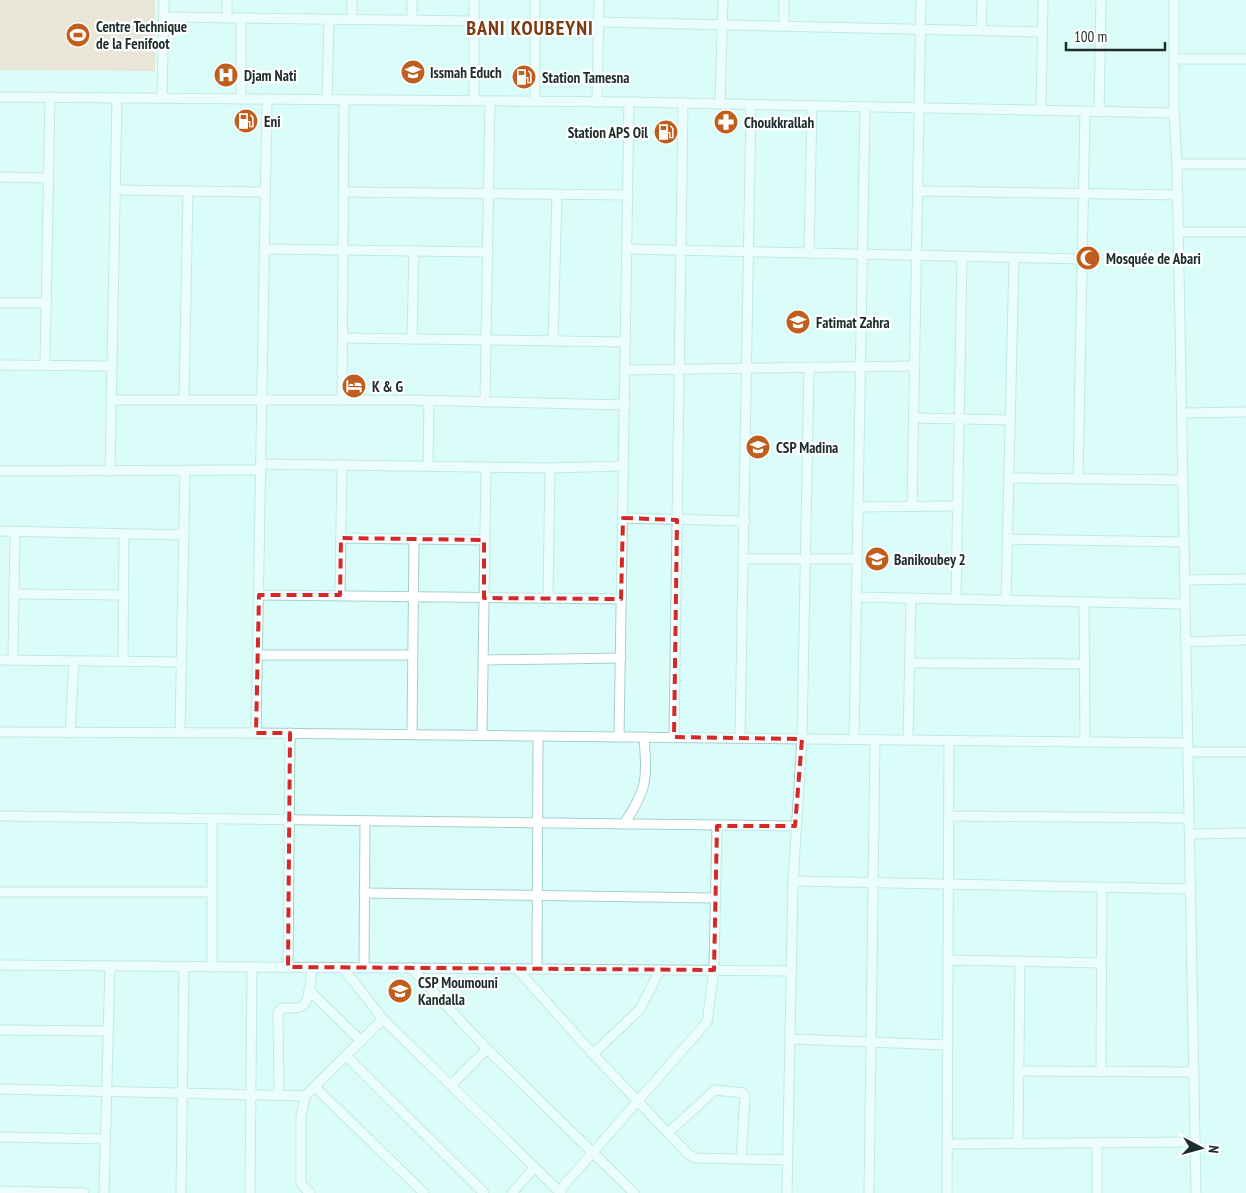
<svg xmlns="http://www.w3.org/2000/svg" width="1246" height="1193" font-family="'PT Sans Narrow',sans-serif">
	<rect width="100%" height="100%" fill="#dafdfa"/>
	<path fill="#fac9af" d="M 0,0 L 155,0 L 155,71 L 0,70 Z"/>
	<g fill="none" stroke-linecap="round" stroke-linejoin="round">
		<defs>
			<g id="minor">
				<path d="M 227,0 L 227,18"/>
				<path d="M 474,0 L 474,101"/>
				<path d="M 1174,0 L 1174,113 L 1177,164 L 1196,1193"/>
				<path d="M 163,17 L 474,21"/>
				<path d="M 241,18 L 241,99"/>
				<path d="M 352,20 L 352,0"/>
				<path d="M 412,20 L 412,0"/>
				<path d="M 599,22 L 1043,32"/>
				<path d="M 784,26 L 784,0"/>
				<path d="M 981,30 L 982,0"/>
				<path d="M 1175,59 L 1246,59"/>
				<path d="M 0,97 L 629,102 L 1174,113"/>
				<path d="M 162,98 L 164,0"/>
				<path d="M 327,100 L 329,20"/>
				<path d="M 535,102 L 535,0"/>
				<path d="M 597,102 L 599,0"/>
				<path d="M 720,104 L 723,0"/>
				<path d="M 1041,111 L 1043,0"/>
				<path d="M 1099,112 L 1101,0"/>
				<path d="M 1177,164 L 1246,164"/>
				<path d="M 0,177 L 47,178"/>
				<path d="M 116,190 L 265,192"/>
				<path d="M 918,191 L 1178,195"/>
				<path d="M 344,192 L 628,195"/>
				<path d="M 1179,232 L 1246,232"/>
				<path d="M 264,249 L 488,252"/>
				<path d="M 627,249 L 1084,259"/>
				<path d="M 809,253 L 812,106"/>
				<path d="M 0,303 L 46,303"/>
				<path d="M 343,338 L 626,342"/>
				<path d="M 412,339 L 414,250"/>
				<path d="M 553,341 L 557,195"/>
				<path d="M 0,365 L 112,366"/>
				<path d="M 45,365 L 50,97"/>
				<path d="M 625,370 L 915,366"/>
				<path d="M 111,400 L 410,400 L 625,405"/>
				<path d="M 184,400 L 188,191"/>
				<path d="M 342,400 L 344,100"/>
				<path d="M 485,402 L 490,101"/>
				<path d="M 1182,413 L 1246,412"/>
				<path d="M 914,418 L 1011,420"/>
				<path d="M 262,464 L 550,468 L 624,466"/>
				<path d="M 428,465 L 429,401"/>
				<path d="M 0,471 L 261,470"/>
				<path d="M 110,471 L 117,98"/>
				<path d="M 1009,478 L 1183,480"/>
				<path d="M 1078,479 L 1085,112"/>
				<path d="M 912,506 L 921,0"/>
				<path d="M 858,507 L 958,506"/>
				<path d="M 623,518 L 745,521"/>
				<path d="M 0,531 L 184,535"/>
				<path d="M 341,538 L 484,540"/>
				<path d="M 1008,539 L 1184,542"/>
				<path d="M 744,559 L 857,559"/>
				<path d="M 1185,580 L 1246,579"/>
				<path d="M 13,594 L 124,595"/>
				<path d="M 259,595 L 621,599"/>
				<path d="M 340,595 L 342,464"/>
				<path d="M 856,597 L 1185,604"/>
				<path d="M 548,598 L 550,468"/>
				<path d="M 956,599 L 962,257"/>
				<path d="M 1006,600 L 1014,258"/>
				<path d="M 1084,603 L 1085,742"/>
				<path d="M 1186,642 L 1246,640"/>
				<path d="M 258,655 L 412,655"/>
				<path d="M 0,660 L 182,662"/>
				<path d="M 13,660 L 15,531"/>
				<path d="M 483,660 L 621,658"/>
				<path d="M 123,661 L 124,534"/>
				<path d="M 910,663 L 1085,664"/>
				<path d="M 0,732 L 256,733 L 1188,743"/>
				<path d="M 70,733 L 74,661"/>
				<path d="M 180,733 L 185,472"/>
				<path d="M 256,733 L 267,99"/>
				<path d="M 412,734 L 414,539"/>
				<path d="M 482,735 L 486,467"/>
				<path d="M 619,737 L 629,102"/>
				<path d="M 674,737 L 683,103"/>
				<path d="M 740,738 L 751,105"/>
				<path d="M 854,739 L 865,107"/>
				<path d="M 908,740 L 911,598"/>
				<path d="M 1188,752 L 1246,752"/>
				<path d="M 0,816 L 795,826"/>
				<path d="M 949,816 L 1189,818"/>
				<path d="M 212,819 L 212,967"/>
				<path d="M 624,824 C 648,788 647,779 644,737"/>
				<path d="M 1190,834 L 1246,833"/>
				<path d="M 793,881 L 1191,889"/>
				<path d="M 0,892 L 212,892"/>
				<path d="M 364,893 L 716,898"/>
				<path d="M 948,960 L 1101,963"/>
				<path d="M 0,965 L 791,971"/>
				<path d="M 288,967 L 290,733"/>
				<path d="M 343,968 L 383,1019 L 561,1193"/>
				<path d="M 364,968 L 365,821"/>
				<path d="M 411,968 L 487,1049 L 634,1193"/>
				<path d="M 517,969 L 593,1054 L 688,1154 L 695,1158 L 788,1160"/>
				<path d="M 537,969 L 538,736"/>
				<path d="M 309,990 L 361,1041"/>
				<path d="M 0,1030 L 108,1031"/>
				<path d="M 791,1039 L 947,1045"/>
				<path d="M 593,1054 L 640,1009 L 660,970"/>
				<path d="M 346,1056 L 484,1193"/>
				<path d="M 1018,1071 L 1193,1072"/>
				<path d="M 1101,1072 L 1102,887"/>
				<path d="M 452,1084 L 487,1049"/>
				<path d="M 315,1087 L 424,1193"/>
				<path d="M 0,1089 L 305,1096"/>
				<path d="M 279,1096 L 278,1012 L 282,1008 C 287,1008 298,1009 302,1006 C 310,1002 311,976 312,967"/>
				<path d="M 668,1133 L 715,1090 L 743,1093 L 745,1097 L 741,1159"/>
				<path d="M 0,1137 L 106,1139"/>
				<path d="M 1097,1143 L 1097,1193"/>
				<path d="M 947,1144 L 1195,1142"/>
				<path d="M 1018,1144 L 1020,961"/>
				<path d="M 0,1191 L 84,1193"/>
				<path d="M 559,1191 L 707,1022 L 714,970 L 717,826"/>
				<path d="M 104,1193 L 110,966"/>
				<path d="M 181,1193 L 184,966"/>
				<path d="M 250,1193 L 252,967"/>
				<path d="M 310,1193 L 301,1184 L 301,1117 L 305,1096 L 383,1019"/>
				<path d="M 512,1193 L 535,1167"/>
				<path d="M 787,1193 L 793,881 L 802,739 L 809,367"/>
				<path d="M 869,1193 L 875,740"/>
				<path d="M 947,1193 L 949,740"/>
			</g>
		</defs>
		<use href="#minor" stroke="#a4d0cc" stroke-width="11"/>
		<use href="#minor" stroke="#fff" stroke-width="9"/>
	</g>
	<path d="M0 0H1246V1193H0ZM 623,518 L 677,520 L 674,737 L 802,739 L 795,826 L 717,826 L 714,970 L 288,967 L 290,733 L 256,733 L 259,595 L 340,595 L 341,538 L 484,540 L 484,598 L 621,599 Z" fill="#dafdfa" fill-opacity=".55" fill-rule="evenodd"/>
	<path fill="none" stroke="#d62828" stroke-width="4" stroke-dasharray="10 6" stroke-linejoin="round" d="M 623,518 L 677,520 L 674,737 L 802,739 L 795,826 L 717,826 L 714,970 L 288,967 L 290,733 L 256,733 L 259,595 L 340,595 L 341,538 L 484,540 L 484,598 L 621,599 Z"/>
	<defs>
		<symbol id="stadium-disc" viewBox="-11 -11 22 22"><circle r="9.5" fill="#c05f1d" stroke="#fff"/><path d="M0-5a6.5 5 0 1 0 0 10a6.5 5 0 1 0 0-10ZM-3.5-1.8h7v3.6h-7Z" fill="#fff"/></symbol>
		<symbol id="university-disc" viewBox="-11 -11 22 22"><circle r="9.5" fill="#c05f1d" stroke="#fff"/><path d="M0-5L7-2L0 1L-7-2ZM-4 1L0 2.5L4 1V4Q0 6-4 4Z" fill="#fff"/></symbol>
		<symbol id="hospital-disc" viewBox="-11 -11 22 22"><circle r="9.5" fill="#c05f1d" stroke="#fff"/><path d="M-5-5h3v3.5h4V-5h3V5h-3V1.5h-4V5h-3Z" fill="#fff"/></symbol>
		<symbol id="fuel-disc" viewBox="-11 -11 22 22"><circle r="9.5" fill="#c05f1d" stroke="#fff"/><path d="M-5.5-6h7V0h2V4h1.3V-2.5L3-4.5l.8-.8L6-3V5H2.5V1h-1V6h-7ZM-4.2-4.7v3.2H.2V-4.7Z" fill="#fff"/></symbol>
		<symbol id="pharmacy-disc" viewBox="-11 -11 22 22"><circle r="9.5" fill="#c05f1d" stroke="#fff"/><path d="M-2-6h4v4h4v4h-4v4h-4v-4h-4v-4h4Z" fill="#fff"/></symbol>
		<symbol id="mosque-disc" viewBox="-11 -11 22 22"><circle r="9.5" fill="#c05f1d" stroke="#fff"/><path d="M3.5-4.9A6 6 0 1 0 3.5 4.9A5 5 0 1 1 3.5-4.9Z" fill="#fff"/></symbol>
		<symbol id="school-disc" viewBox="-11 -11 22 22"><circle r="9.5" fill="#c05f1d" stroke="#fff"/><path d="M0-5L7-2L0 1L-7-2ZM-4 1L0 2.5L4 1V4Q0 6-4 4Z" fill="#fff"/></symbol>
		<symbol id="hotel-disc" viewBox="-11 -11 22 22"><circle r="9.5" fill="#c05f1d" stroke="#fff"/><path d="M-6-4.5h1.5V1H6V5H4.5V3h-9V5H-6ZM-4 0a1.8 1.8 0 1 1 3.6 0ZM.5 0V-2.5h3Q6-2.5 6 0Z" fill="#fff"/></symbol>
	</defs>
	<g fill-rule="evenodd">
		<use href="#stadium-disc" x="64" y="21" width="28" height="28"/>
		<use href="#university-disc" x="399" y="58" width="28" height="28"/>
		<use href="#hospital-disc" x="212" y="61" width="28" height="28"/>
		<use href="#fuel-disc" x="510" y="63" width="28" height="28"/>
		<use href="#fuel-disc" x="232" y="107" width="28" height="28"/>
		<use href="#pharmacy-disc" x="712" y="108" width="28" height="28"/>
		<use href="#fuel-disc" x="652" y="118" width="28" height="28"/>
		<use href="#mosque-disc" x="1074" y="244" width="28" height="28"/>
		<use href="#school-disc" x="784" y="308" width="28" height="28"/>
		<use href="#hotel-disc" x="340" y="372" width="28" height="28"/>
		<use href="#school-disc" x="744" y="433" width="28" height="28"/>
		<use href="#school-disc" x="863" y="545" width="28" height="28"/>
		<use href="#school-disc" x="386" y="977" width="28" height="28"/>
	</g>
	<g text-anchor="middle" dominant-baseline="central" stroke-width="4.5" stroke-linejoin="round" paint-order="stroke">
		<g font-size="15" font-weight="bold" fill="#1c2d2c" stroke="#fff" text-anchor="start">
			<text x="96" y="26">Centre Technique<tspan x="96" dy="17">de la Fenifoot</tspan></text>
			<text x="430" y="72">Issmah Educh</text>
			<text x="244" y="75">Djam Nati</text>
			<text x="542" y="77">Station Tamesna</text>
			<text x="264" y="121">Eni</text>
			<text x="744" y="122">Choukkrallah</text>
			<text x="648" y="132" text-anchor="end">Station APS Oil</text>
			<text x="1106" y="258">Mosquée de Abari</text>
			<text x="816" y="322">Fatimat Zahra</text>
			<text x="372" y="386">K &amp; G</text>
			<text x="776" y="447">CSP Madina</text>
			<text x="894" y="559">Banikoubey 2</text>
			<text x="418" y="982">CSP Moumouni<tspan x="418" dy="17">Kandalla</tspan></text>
		</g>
		<g font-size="20" font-weight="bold" letter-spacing="1" fill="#793b13" stroke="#fff">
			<text x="530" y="28">BANI KOUBEYNI</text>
		</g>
	</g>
	<g transform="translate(1201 1148) rotate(96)" stroke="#ffffff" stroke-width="4" paint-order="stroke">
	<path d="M0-4L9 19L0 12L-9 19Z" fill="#1c2d2c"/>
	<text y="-8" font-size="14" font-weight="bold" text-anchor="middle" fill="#1c2d2c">N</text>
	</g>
	<path d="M1066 42v8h99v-8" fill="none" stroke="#1c2d2c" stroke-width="2.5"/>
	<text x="1074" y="42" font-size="15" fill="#1c2d2c" stroke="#ffffff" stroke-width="4" paint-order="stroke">100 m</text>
</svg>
